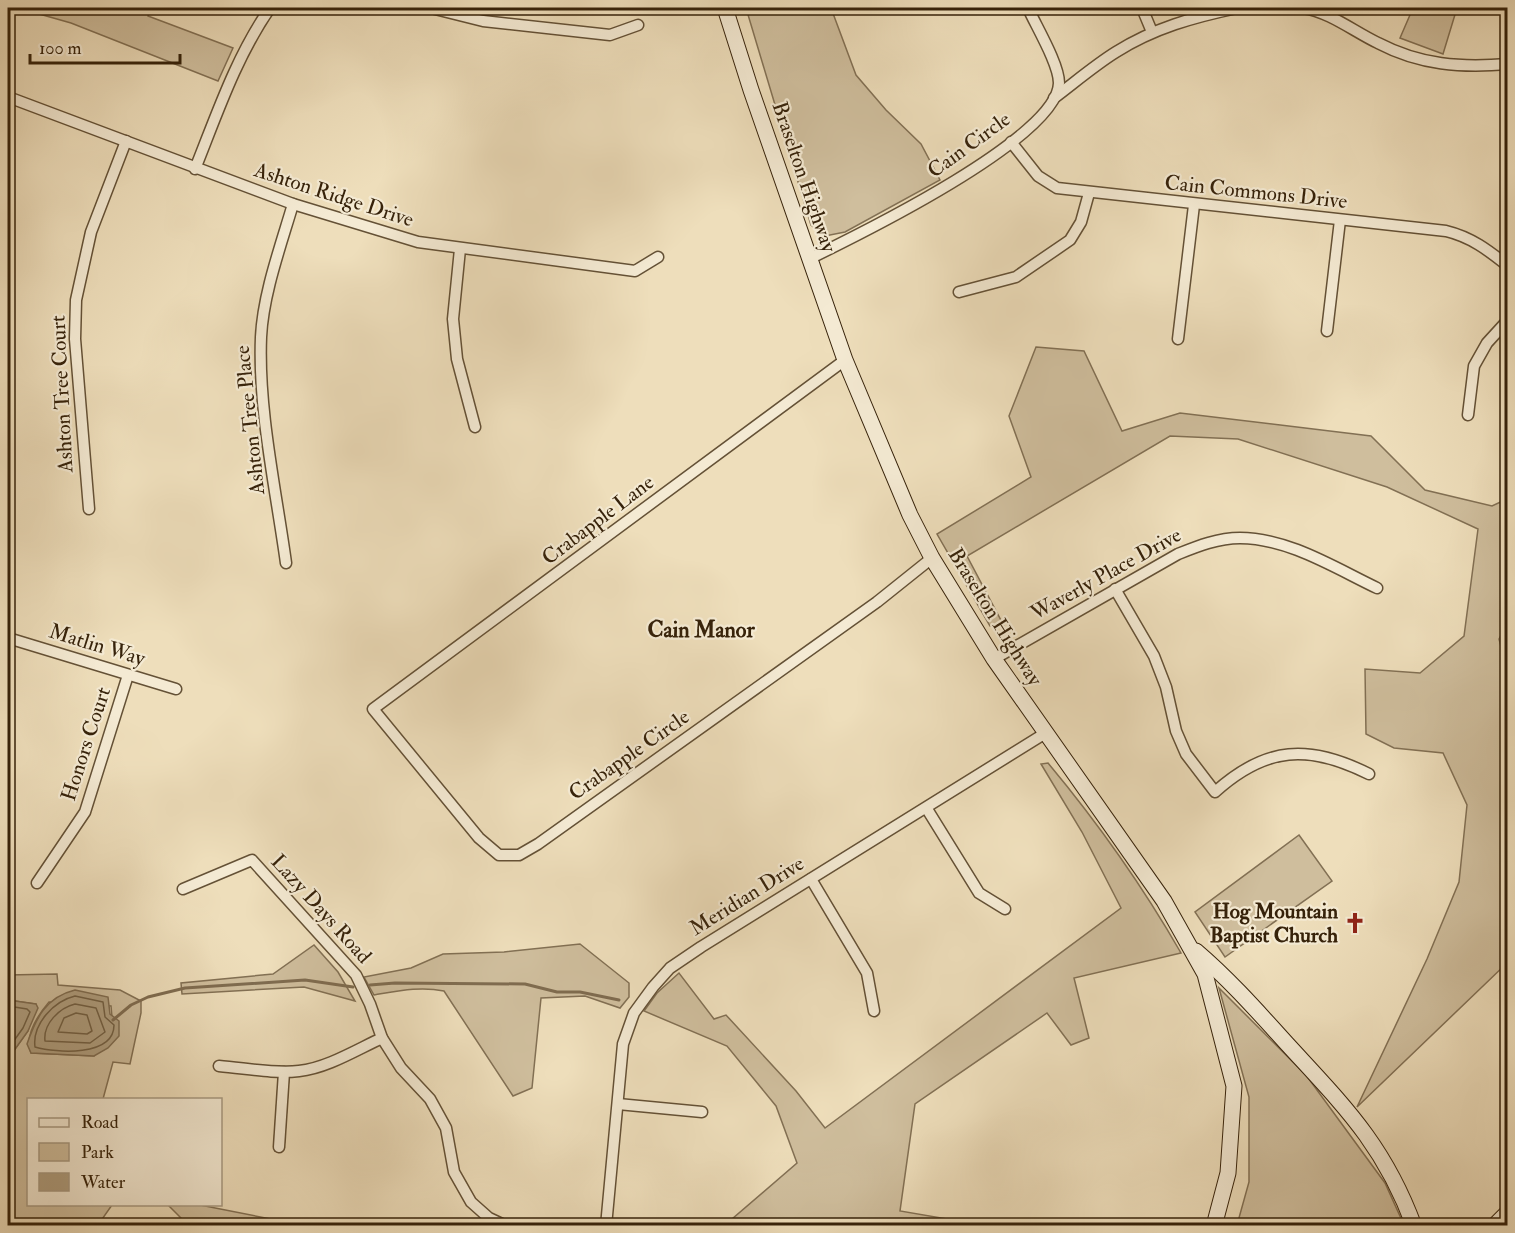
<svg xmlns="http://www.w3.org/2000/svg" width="1515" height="1233" font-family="'IM FELL Double Pica',serif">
	<rect width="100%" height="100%" fill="#eedebb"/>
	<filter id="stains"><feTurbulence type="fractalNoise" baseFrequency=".00333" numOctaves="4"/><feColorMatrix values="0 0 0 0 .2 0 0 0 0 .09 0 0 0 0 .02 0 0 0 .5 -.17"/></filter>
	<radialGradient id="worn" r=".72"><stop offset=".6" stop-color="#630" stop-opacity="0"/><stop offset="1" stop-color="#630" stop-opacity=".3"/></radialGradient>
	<g fill="#cfbe9d" stroke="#827054" stroke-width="1.5" fill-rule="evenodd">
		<path d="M 18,8 L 150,8 L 148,16 L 233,48 L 218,81 L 71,23 Z"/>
		<path d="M 746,8 L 831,8 L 856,75 L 886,110 L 921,144 L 940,180 L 845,232 L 825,236 L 811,225 Z"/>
		<path d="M 1413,8 L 1457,8 L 1443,54 L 1400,38 Z"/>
		<path d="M 1036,347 L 1084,351 L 1122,431 L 1180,413 L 1371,436 L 1425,490 L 1492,506 L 1507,499 L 1507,624 L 1499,639 L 1508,672 L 1507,963 L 1357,1107 L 1427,959 L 1459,882 L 1467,805 L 1443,753 L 1394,748 L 1366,734 L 1365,669 L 1420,673 L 1464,636 L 1478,529 L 1387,487 L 1238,439 L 1170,436 L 967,556 L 1004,626 L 990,626 L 937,534 L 1031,477 L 1009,416 Z"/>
		<path d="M 1048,763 C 1098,823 1142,885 1181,953 L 1074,978 L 1089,1038 L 1071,1045 L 1047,1013 L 915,1104 L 900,1211 L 982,1225 L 725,1225 L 797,1163 L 776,1106 L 727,1046 L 644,1011 L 657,993 L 679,973 L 714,1019 L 726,1015 L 796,1091 L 825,1128 L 1121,908 L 1082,832 L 1041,764 Z"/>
		<path d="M 1299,835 L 1332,881 L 1225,957 L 1195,912 Z"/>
		<path d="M 580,944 L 629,983 L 629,997 L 620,1008 L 585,996 L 541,998 L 532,1088 L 513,1096 L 444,991 C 420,986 398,991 374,995 L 364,977 L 411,968 L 443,954 L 504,952 Z"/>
		<path d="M 314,945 L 338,972 L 355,1001 L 304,987 L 182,994 L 181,983 L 273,974 Z"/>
		<path d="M 57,974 L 58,985 L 120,990 L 141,1001 L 141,1013 L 130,1064 L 113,1062 L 103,1099 L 28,1100 L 28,1204 L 112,1205 L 98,1225 L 8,1225 L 8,1059 L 28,1031 L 36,1004 L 8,1000 L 8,975 ZM 49,1002 L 111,1006 L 112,1017 L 94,1056 L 31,1053 C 24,1036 38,1015 49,1002 Z"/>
		<path d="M 1219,988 L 1306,1075 L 1385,1183 L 1404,1225 L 1237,1225 L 1249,1182 L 1249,1097 Z"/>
		<path d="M 168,1205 L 200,1205 L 301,1225 L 188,1225 Z"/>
	</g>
	<g fill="#af9e7f" stroke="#7f6c50" stroke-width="1.5">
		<path d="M 75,990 L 108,997 L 110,1014 L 119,1021 L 119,1036 L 108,1048 L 94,1056 L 31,1053 L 27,1044 C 36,1018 46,997 75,990 Z"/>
		<path d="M 8,1000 L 36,1004 L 38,1008 L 28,1031 L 8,1059 Z"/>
	</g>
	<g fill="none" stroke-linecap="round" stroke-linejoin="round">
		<g stroke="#726044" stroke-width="1.5">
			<path d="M 75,996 L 103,1002 L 105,1017 L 114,1025 C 114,1057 56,1053 35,1047 C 32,1024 54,1001 75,996 Z"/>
			<path d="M 75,1004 L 96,1008 L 105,1032 L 90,1043 L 45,1041 C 43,1024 59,1008 75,1004 Z"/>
			<path d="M 8,1006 L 27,1009 L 30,1012 L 23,1028 L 8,1049"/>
			<path d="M 76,1013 L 87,1015 L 92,1031 L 87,1034 L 58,1032 L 64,1018 Z"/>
		</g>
		<g stroke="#7f6c50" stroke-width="3">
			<path d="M 370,985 L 395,983 L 525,984 L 557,992 L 580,992 L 619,1000"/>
			<path d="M 113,1020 L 131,1005 L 148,997 L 185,988 L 305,980 L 353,987"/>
		</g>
		<defs>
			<g id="street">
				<path d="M 431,8 L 483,21 L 610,35 L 638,25"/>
				<path d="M 1142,8 L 1152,32"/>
				<path d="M 1303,8 C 1330,12 1353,31 1378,43 C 1420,65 1461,68 1508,64"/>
				<path d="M 8,97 L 293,204 L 418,242 L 635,271 L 658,257"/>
				<path d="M 1054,98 C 1074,83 1095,65 1116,52 C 1154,28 1194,17 1237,8"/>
				<path d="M 1011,142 L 1038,176 L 1057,188 L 1446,231 C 1471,237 1488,250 1508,266"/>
				<path d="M 195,169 C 217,114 236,57 270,8"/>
				<path d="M 460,249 L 453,319 L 457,359 L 475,427"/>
				<path d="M 811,258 C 858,235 1058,138 1059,83 C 1059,64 1036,26 1028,8"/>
				<path d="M 959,292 L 1016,277 L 1070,240 L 1081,222 L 1089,193"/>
				<path d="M 1327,331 L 1340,220"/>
				<path d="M 1178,339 L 1194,205"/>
				<path d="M 845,360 L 373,709 L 479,838 L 499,855 L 519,855 L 538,844 L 877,602 L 932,558"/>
				<path d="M 1468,415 L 1474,366 L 1487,343 L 1508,320"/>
				<path d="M 89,509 L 75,339 L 76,300 L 91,232 L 126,141"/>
				<path d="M 286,563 C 276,490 258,410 261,337 C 263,294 281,245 293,204"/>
				<path d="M 1115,589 L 1154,656 L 1166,687 L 1176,731 L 1186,754 L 1215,792 C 1266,746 1309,744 1369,774"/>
				<path d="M 8,638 L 176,689"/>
				<path d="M 994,659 L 1178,554 C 1198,546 1218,538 1240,538 C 1288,538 1335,568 1377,588"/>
				<path d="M 927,809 L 979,893 L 1005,909"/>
				<path d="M 811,879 L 867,973 L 874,1011"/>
				<path d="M 37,883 L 85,812 L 128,675"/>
				<path d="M 183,889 L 252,860 L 356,975 L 370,1004 L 382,1038 L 401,1068 L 430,1099 L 446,1128 L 454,1172 L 471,1202 L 489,1218 L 506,1226"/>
				<path d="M 219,1066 C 245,1068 273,1074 299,1071 C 327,1068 356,1050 382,1038"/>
				<path d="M 618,1104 L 702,1112"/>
				<path d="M 279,1147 L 284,1072"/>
				<path d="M 606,1226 L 623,1044 L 634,1013 L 653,987 L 670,968 L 701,947 L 1044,734"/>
			</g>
			<g id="secondary">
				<path d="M 725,8 L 751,90 L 845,360 L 910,515 L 932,558 L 994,659 L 1164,901 L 1205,974 L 1234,1086 L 1228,1173 L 1214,1226"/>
				<path d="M 1196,951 C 1230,980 1259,1013 1289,1046 C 1345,1107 1384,1145 1414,1226"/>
				<path d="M 1494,1226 L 1508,1212"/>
			</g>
		</defs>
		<use href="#street" stroke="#645136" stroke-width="13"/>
		<use href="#secondary" stroke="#36220a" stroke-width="17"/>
		<use href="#street" stroke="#f4ead3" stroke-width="10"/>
		<use href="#secondary" stroke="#f4ead3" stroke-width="15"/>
	</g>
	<defs>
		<symbol id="church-bare" viewBox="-9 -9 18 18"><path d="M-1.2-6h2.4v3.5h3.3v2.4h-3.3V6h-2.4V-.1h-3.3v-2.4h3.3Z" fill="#8f2418" stroke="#f4ead3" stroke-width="2.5" paint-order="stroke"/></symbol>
	</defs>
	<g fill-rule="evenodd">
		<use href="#church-bare" x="1340" y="908" width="30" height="30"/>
	</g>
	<g text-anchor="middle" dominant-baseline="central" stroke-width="4.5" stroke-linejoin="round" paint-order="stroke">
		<g font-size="21" fill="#36220a" stroke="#f4ead3">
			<text transform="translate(969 145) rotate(-36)">Cain Circle</text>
			<text transform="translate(804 177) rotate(71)">Braselton Highway</text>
			<text transform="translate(1256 192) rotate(6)">Cain Commons Drive</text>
			<text transform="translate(334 195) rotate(18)">Ashton Ridge Drive</text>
			<text transform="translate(62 394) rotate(-93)">Ashton Tree Court</text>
			<text transform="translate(250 420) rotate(-96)">Ashton Tree Place</text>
			<text transform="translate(598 520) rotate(-37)">Crabapple Lane</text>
			<text transform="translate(1106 574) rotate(-29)">Waverly Place Drive</text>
			<text transform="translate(995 617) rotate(58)">Braselton Highway</text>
			<text transform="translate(97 645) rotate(17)">Matlin Way</text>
			<text transform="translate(86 744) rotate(-72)">Honors Court</text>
			<text transform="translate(629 755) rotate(-35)">Crabapple Circle</text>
			<text transform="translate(747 896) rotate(-32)">Meridian Drive</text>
			<text transform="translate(321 909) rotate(48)">Lazy Days Road</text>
		</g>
		<g font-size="21" font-weight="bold" fill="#36220a" stroke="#f4ead3" text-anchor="end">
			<text x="1338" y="911">Hog Mountain<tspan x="1338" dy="24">Baptist Church</tspan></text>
		</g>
		<g font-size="22" font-weight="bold" fill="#36220a" stroke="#f4ead3">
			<text x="701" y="630">Cain Manor</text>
		</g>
	</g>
	<rect width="1515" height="1233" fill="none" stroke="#eedebb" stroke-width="30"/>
	<rect x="9" y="9" width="1497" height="1215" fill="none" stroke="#36220a" stroke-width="3"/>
	<rect x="15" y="15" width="1485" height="1203" fill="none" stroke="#36220a" stroke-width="1.5"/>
	<rect x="27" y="1098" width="195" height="108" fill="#f4ead3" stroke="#a89a83" stroke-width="1.5"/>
	<rect x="39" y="1118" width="30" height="9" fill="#f4ead3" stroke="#a89a83" stroke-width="1.5"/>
	<text x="81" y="1128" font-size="18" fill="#36220a">Road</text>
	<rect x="39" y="1143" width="30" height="18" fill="#cfbe9d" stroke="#a89a83" stroke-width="1.5"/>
	<text x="81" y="1158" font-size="18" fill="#36220a">Park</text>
	<rect x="39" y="1173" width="30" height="18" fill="#af9e7f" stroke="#a89a83" stroke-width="1.5"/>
	<text x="81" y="1188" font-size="18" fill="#36220a">Water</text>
	<path d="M30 54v9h150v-9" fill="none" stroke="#36220a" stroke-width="3"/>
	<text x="39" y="54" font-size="18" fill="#36220a" stroke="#f4ead3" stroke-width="4.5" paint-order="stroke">100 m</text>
	<rect width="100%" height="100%" filter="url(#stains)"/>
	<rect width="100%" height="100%" fill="url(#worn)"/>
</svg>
